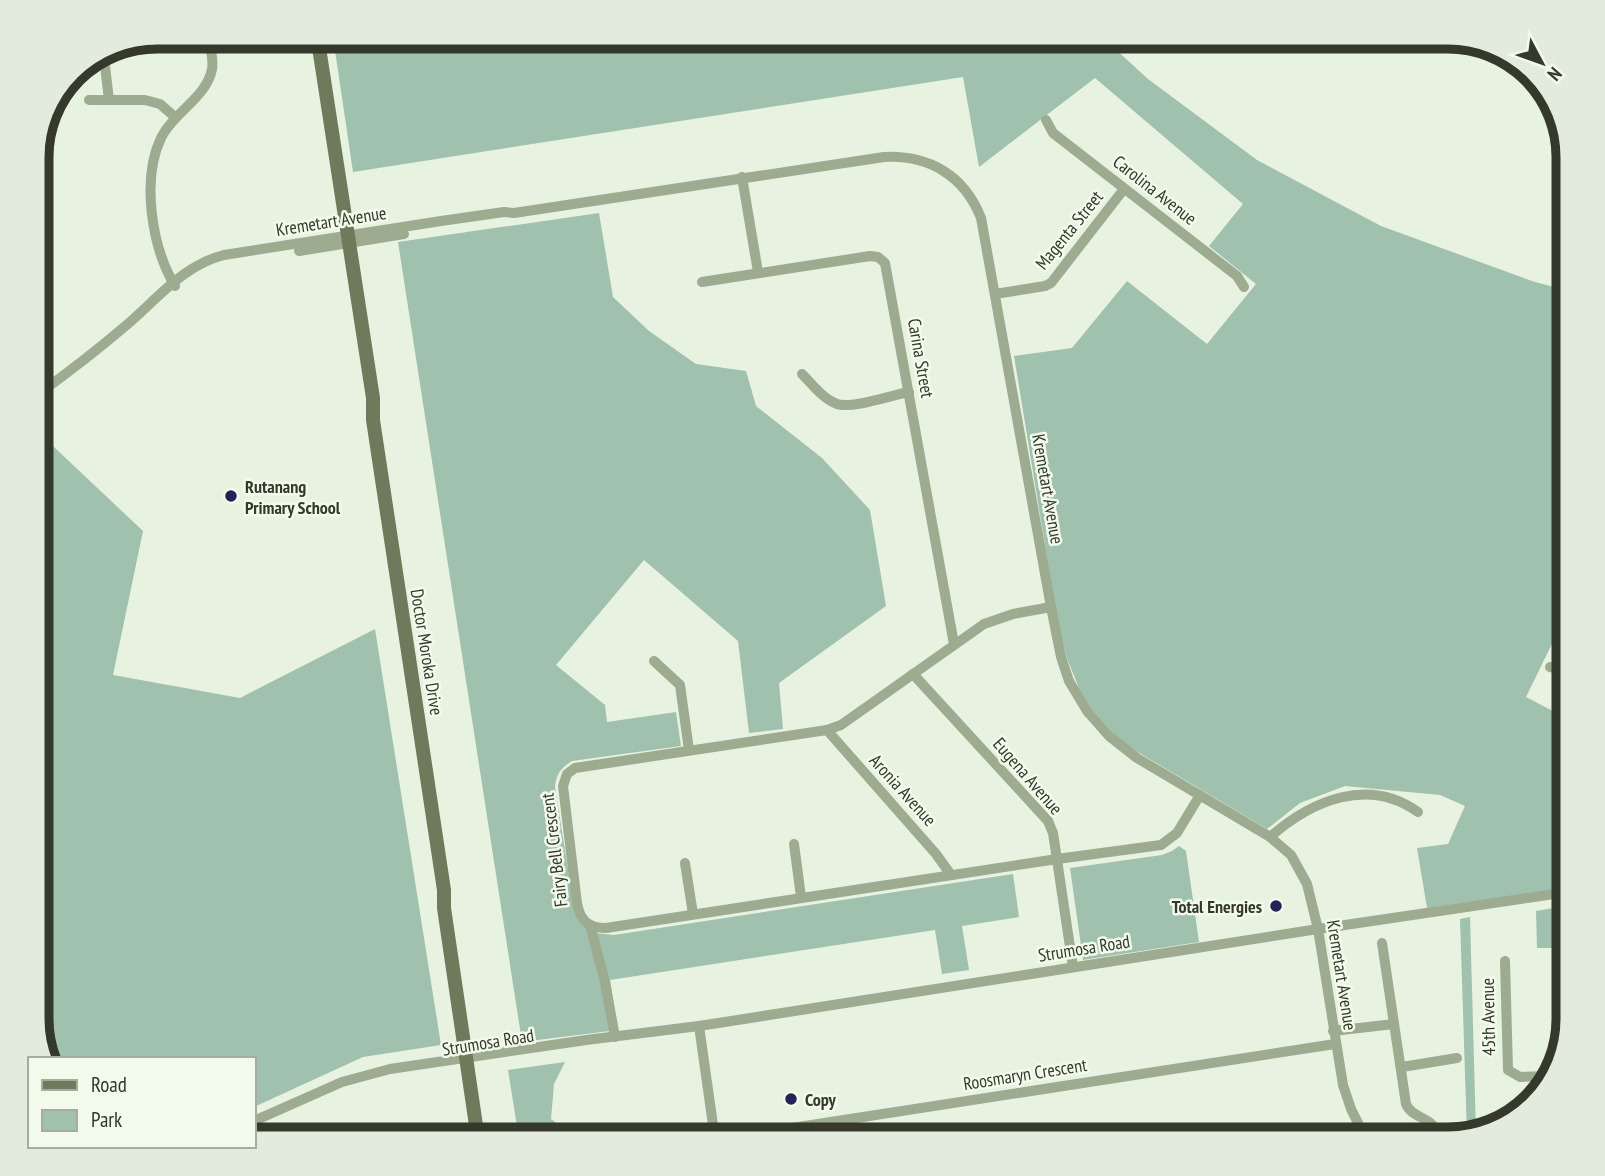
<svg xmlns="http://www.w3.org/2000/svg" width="1605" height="1176" font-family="'PT Sans Narrow',sans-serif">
	<rect width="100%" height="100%" fill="#e8f2e0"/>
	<g fill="#a0c1ad">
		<path d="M 333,37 L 1102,37 L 1148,79 L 1257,160 L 1381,226 L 1532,281 L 1568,291 L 1568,611 L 1526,697 L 1568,719 L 1568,888 L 1427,908 L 1417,848 L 1448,844 L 1465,806 L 1440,795 L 1345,786 L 1300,803 L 1267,829 L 1121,742 L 1090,707 L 1081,693 L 1066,656 L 1055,606 L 1014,356 L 1072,348 L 1127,281 L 1207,344 L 1256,284 L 1209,246 L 1243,204 L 1095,78 L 979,167 L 963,77 L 353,172 Z"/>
		<path d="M 599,213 L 613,297 L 649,331 L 696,364 L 746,371 L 756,406 L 822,458 L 870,510 L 886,606 L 779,683 L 783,729 L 749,733 L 738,641 L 644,560 L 556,665 L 605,705 L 607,722 L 676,712 L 681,746 L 572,761 C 561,768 556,774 555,787 L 575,914 L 596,933 L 614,935 L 1013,874 L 1019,917 L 962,926 L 969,970 L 942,974 L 935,930 L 610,980 L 618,1030 L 522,1042 L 398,242 Z"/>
		<path d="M 37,431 L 143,531 L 113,675 L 240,698 L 375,629 L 441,1045 L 363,1057 L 254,1107 L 254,1059 L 47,1059 L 37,1027 Z"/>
		<path d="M 1179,846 L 1186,851 L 1199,942 L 1083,960 L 1070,868 L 1162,855 L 1172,851 Z"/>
		<path d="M 1554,908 L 1566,914 L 1567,948 L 1537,948 L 1536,911 Z"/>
		<path d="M 1470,917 L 1476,1133 L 1467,1135 L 1460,919 Z"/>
		<path d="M 565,1062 L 554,1084 L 551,1119 L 578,1139 L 519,1139 L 508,1070 Z"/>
	</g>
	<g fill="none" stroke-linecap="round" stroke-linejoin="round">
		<g stroke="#9dab90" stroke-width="10">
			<path d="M 104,57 L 109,100"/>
			<path d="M 89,100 L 145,100 L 160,104 L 175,117"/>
			<path d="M 1046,120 L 1053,133 L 1237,276 L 1244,287"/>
			<path d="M 742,177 L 758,272"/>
			<path d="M 299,251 L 404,234"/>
			<path d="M 702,282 L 870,256 L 878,257 L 885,263 L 954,644"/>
			<path d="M 175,286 C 152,248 141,180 161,138 C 173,113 207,97 212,69 C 214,59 210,47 208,37"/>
			<path d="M 995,294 L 1045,286 L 1051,283 L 1124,189"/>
			<path d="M 802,374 C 812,384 823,399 837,404 C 852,409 892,395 909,392"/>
			<path d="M 37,395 C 66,374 96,351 123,328 C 156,301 181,266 224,255 L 441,221 L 504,212 L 514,213 L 884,157 C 929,155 964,175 981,218 L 1051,607 L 1061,657 L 1069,681 L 1087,711 L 1109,736 L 1137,758 L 1270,837 L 1291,855 L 1307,884 L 1318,929 L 1343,1085 L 1351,1109 L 1366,1139"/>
			<path d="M 1051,607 L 1013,614 L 984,624 L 841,725 L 827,730 L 575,768 L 567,774 L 563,786 L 577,903 C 580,920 588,928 606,928 L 1057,859 L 1161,845 L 1177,833 L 1200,795"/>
			<path d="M 654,661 L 680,685 L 689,750"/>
			<path d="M 1550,667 L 1568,670"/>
			<path d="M 913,674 L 1048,821 L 1053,833 L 1073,967"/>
			<path d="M 827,730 L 936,854 L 951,875"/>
			<path d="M 1270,837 C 1311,801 1368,776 1418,812"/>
			<path d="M 794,844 L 801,897"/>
			<path d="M 685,863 L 693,914"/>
			<path d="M 590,925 L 605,982 L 615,1037"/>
			<path d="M 1382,943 L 1406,1104 C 1412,1118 1430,1117 1436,1130 L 1434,1139"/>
			<path d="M 1505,961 L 1508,1070 L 1520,1077 L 1549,1076"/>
			<path d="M 699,1026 L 715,1139"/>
			<path d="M 1333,1031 L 1394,1024"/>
			<path d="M 1402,1067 L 1457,1058"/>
			<path d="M 254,1121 L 342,1082 L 390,1069 L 586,1040 L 699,1026 L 1318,929 L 1568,892"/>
			<path d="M 721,1139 L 1335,1044"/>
		</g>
		<path stroke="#6f7a5c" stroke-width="14" d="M 316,37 L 320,54 L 373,398 L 373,420 L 444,890 L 444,908 L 478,1139"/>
	</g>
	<g fill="#272159" stroke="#f2faec" stroke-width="2.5">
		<circle cx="231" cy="496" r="7"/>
		<circle cx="1276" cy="906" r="7"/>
		<circle cx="791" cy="1099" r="7"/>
	</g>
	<g text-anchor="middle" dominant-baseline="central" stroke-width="5" stroke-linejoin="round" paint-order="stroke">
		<g font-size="18" fill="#34392b" stroke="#f2faec">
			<text transform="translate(1155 190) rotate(38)">Carolina Avenue</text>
			<text transform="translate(331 221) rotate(-9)">Kremetart Avenue</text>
			<text transform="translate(1069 230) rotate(-51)">Magenta Street</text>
			<text transform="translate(921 358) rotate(80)">Carina Street</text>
			<text transform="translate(1048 489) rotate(80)">Kremetart Avenue</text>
			<text transform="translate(427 652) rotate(81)">Doctor Moroka Drive</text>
			<text transform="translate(1028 776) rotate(49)">Eugena Avenue</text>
			<text transform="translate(903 790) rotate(48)">Aronia Avenue</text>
			<text transform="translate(554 850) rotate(-97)">Fairy Bell Crescent</text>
			<text transform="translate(1084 948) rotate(-9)">Strumosa Road</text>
			<text transform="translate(1342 975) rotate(81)">Kremetart Avenue</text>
			<text transform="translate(1488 1017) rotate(-91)">45th Avenue</text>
			<text transform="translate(488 1042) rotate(-9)">Strumosa Road</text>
			<text transform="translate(1025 1074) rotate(-9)">Roosmaryn Crescent</text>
		</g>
		<g font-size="18" font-weight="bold" fill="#34392b" stroke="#f2faec" text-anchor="start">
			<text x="245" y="486">Rutanang<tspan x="245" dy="21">Primary School</tspan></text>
			<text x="1262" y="906" text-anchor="end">Total Energies</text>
			<text x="805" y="1099">Copy</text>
		</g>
	</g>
	<path d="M0 0H1605V1176H0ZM157 49H1448A108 108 0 0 1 1556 157V1019A108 108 0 0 1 1448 1127H157A108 108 0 0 1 49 1019V157A108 108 0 0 1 157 49Z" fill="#e3ebdd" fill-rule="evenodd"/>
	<path fill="none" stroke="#34392b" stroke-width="9" d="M157 49H1448A108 108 0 0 1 1556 157V1019A108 108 0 0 1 1448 1127H157A108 108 0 0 1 49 1019V157A108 108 0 0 1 157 49Z"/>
	<rect x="28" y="1057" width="228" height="91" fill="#f2faec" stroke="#a6ad9f" stroke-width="2"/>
	<rect x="42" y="1080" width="35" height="10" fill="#6f7a5c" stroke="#a6ad9f" stroke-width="2"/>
	<text x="91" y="1092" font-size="21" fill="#34392b">Road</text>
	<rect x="42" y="1110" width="35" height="21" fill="#a0c1ad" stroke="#a6ad9f" stroke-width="2"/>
	<text x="91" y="1127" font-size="21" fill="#34392b">Park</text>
	<g transform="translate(1542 63) rotate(131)" stroke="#f2faec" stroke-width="5" paint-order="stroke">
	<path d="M0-5L12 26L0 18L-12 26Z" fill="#34392b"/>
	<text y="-10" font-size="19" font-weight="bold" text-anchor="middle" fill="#34392b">N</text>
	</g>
</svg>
